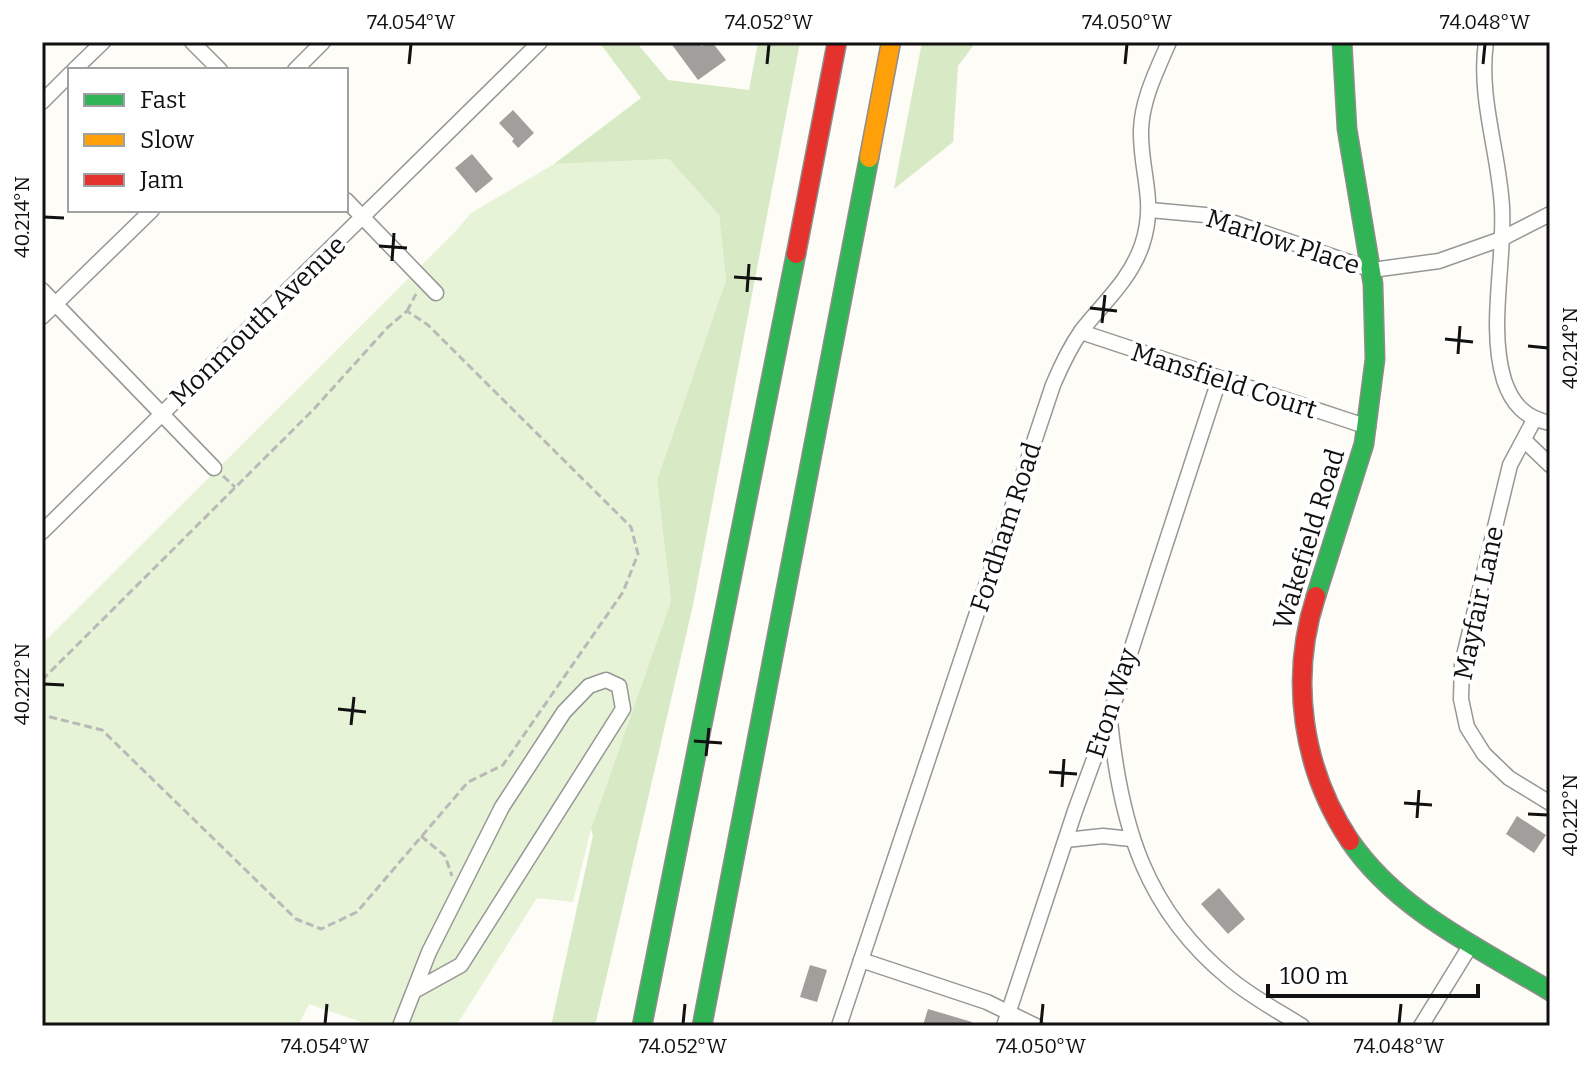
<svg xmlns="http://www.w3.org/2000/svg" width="1592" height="1068" font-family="Bitter,serif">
	<rect width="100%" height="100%" fill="#fdfcf7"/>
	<path fill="#e7f3d7" d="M 669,159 L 719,215 L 726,280 L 657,480 L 671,601 L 591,829 L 573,902 L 537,898 L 456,1026 L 373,1026 L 309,1004 L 298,1026 L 42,1026 L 42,644 L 453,234 L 471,213 L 554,164 Z"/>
	<g fill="#d8eac5">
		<path d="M 599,42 L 636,42 L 668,80 L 749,90 L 758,42 L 800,42 L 693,605 L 595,1026 L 551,1026 L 593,835 L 591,829 L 671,601 L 657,480 L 726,280 L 719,215 L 669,159 L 554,164 L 641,98 Z"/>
		<path d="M 922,42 L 976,42 L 958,66 L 953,142 L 894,189 Z"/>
	</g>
	<g fill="#a19f9c">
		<path d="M 670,42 L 698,42 L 701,46 L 712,42 L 726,60 L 698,80 Z"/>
		<path d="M 513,110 L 534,133 L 518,148 L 512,141 L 514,139 L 499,123 Z"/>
		<path d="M 472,154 L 493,179 L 476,193 L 455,168 Z"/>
		<path d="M 1517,816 L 1546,835 L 1534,853 L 1506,834 Z"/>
		<path d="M 1219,888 L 1245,919 L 1228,934 L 1201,904 Z"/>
		<path d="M 810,965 L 827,970 L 817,1002 L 800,997 Z"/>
		<path d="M 928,1009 L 972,1022 L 971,1026 L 923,1025 Z"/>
	</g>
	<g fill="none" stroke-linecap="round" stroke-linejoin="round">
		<defs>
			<g id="street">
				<path d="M 192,42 L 220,70"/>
				<path d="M 1486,42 C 1478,98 1499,152 1502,207 C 1505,262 1488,327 1504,380 C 1512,404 1525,418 1550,423"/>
				<path d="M 74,70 L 103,42"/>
				<path d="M 295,70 L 323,42"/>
				<path d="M 42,102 L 70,74"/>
				<path d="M 346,200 L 436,293"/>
				<path d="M 1150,210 L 1205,215 L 1238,224 L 1372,270 L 1439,261 L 1501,239 L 1550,214"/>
				<path d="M 42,290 L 214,468"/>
				<path d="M 42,317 L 152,210"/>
				<path d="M 1081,332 L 1368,427"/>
				<path d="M 1534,420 L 1510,465 L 1462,664 L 1461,699 L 1467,727 L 1484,754 L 1509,778 L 1550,803"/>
				<path d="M 1525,441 L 1550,465"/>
				<path d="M 42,532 L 540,42"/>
				<path d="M 1110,721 C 1121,826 1145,910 1230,979 C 1252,997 1278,1011 1302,1026"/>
				<path d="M 1066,840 L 1103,836 L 1131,839"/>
				<path d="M 861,960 L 987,1002 L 1036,1026"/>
				<path d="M 400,1026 L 429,952 L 502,807 L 564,712 L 589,686 L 606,680 L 619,686 L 623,709 L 461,965 L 414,991"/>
				<path d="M 839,1026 L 1053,385 C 1061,366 1070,347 1082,330 C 1104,302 1130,280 1142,245 C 1157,200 1140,173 1141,130 C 1142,99 1157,70 1169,42"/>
				<path d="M 1004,1026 L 1075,811 L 1109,718 L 1219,380"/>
				<path d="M 1421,1026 L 1472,943"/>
			</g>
			<g id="fast">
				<path d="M 1316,596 L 1364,444 L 1375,359 L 1373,284 L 1347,129 L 1342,42"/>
				<path d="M 1350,841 C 1398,911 1479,948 1550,991"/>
				<path d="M 642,1026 L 796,254"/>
				<path d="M 702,1026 L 869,158"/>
			</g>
			<path id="slow" d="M 869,158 L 891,42"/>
			<g id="jam">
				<path d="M 796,254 L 837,42"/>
				<path d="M 1316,596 C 1289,679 1302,769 1350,841"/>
			</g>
		</defs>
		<use href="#street" stroke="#979795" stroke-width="17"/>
		<use href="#fast" stroke="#8e8d8b" stroke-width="21"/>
		<use href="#slow" stroke="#8e8d8b" stroke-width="21"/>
		<use href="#jam" stroke="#8e8d8b" stroke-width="21"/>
		<g stroke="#b9b9b8" stroke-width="3" stroke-dasharray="8 4" stroke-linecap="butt">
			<path d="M 407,311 L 416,294"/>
			<path d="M 223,476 L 235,487"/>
			<path d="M 42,680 L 314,409 L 387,328 L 407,311 L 428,325 L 631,527 L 638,554 L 623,592 L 503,765 L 468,782 L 357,912 L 321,929 L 296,919 L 102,730 L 42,715"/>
			<path d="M 421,836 L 445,856 L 452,876"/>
		</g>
		<use href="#street" stroke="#fffffe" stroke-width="14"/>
		<use href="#fast" stroke="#30b455" stroke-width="18"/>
		<use href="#slow" stroke="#ff9f0a" stroke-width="18"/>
		<use href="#jam" stroke="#e5322d" stroke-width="18"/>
	</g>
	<path fill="none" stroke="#111" stroke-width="3" d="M 409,64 L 411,44M 767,64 L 769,44M 1125,64 L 1127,44M 1483,64 L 1485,44M 44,217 L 64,218M 379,246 L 407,248M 392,261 L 394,233M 734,277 L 762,279M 747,292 L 749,264M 1090,308 L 1117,311M 1102,323 L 1105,295M 1445,339 L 1473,342M 1528,346 L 1548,348M 1458,354 L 1460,326M 44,684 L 64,685M 338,709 L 366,712M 351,725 L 354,697M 694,741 L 722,743M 706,756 L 709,728M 1049,772 L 1077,774M 1062,787 L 1064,759M 1404,803 L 1432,805M 1528,814 L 1548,815M 1417,818 L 1419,790M 325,1024 L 327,1004M 683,1024 L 685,1004M 1041,1024 L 1043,1004M 1399,1024 L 1401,1004"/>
	<g text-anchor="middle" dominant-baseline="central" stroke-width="8" stroke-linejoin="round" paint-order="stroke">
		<g font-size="26" fill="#111" stroke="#fff">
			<text transform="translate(1283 242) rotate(18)">Marlow Place</text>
			<text transform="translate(258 321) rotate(-44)">Monmouth Avenue</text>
			<text transform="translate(1224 381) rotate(18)">Mansfield Court</text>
			<text transform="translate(1006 527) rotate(-72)">Fordham Road</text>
			<text transform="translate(1309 539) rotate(-73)">Wakefield Road</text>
			<text transform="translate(1479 603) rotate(-78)">Mayfair Lane</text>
			<text transform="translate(1112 703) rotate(-72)">Eton Way</text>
		</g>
	</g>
	<rect width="1592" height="1068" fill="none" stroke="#ffffff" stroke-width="88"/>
	<rect x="68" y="68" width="280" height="144" fill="#ffffff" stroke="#a0a0a0" stroke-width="2"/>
	<rect x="84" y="94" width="40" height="12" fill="#30b455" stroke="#a0a0a0" stroke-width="2"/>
	<text x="140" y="108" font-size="24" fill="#111111">Fast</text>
	<rect x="84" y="134" width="40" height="12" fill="#ff9f0a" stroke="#a0a0a0" stroke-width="2"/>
	<text x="140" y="148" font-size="24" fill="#111111">Slow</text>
	<rect x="84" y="174" width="40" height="12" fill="#e5322d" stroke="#a0a0a0" stroke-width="2"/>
	<text x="140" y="188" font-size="24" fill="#111111">Jam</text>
	<path d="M1268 984v12h210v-12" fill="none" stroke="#111111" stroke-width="4"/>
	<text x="1280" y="984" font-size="24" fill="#111111" stroke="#ffffff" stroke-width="6" paint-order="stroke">100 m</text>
	<rect x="44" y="44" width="1504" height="980" fill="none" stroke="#111" stroke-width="3"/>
	<g font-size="20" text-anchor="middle" fill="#111">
		<text x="411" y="29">74.054°W</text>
		<text x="769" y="29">74.052°W</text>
		<text x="1127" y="29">74.050°W</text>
		<text x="1485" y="29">74.048°W</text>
		<text transform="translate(22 217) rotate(-90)" y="7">40.214°N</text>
		<text transform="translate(1570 348) rotate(-90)" y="7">40.214°N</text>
		<text transform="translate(22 684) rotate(-90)" y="7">40.212°N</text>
		<text transform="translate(1570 815) rotate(-90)" y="7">40.212°N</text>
		<text x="325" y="1053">74.054°W</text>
		<text x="683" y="1053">74.052°W</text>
		<text x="1041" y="1053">74.050°W</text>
		<text x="1399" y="1053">74.048°W</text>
	</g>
</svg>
